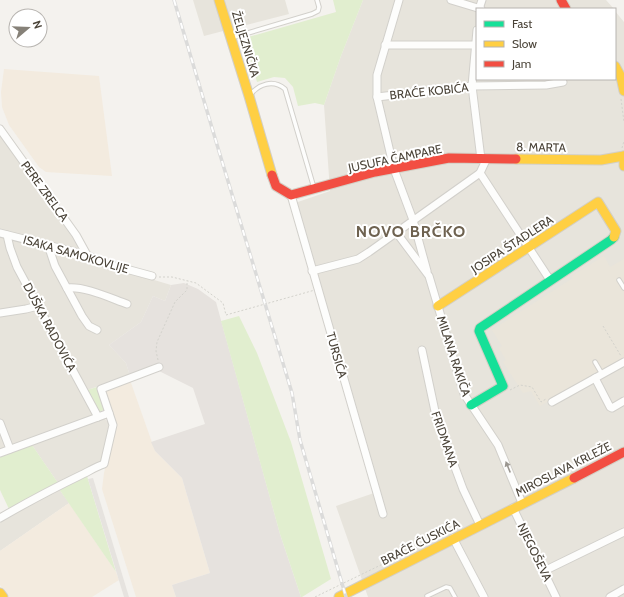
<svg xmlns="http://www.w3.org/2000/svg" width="624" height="597" font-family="Cabin,sans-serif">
	<rect width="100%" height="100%" fill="#f4f2ee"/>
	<g fill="#e7e4dc">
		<path d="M 193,0 L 285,0 L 289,14 L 204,36 Z"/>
		<path d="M 363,0 L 606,0 L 614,9 L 477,9 L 477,79 L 615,79 L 615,11 L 624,22 L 624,597 L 368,597 L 336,506 L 377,492 L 292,204 L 330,191 L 324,105 L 341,56 Z"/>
		<path d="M 0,134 L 44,195 L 87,258 L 97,263 L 171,285 L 165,301 L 153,296 L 141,322 L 109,345 L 126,363 L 130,376 L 87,390 L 94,416 L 0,450 Z"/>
		<path d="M 102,419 L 105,419 L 109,423 L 102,460 L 90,468 L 58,483 L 32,445 Z"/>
		<path d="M 59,489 L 69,503 L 0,551 L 0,522 L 50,493 Z"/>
	</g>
	<g fill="#f3ebdf">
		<path d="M 4,69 L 99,76 L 112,176 L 46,172 L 39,167 L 9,125 L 2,107 L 1,92 Z"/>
		<path d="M 130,380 L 155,451 L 182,478 L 210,573 L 172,585 L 176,597 L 136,597 L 102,489 L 104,473 L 115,426 L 103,390 Z"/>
		<path d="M 69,503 L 116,572 L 119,580 L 92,597 L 9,597 L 0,585 L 0,551 Z"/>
	</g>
	<path fill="#e6e2de" d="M 184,283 L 198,289 L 216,302 L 280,534 L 301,597 L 176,597 L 172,585 L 210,573 L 182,478 L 155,451 L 151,442 L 205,424 L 193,388 L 159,371 L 130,376 L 126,363 L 109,345 L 141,322 L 153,296 L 165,301 L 171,285 Z"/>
	<path fill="#eae5da" d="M 604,256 L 610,267 L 624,259 L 624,358 L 540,406 L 531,391 L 523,393 L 503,362 L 506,360 L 499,348 L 502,346 L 492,330 L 573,278 L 572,276 Z"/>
	<g fill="#e1eecf">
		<path d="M 333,0 L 363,0 L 341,56 L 324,105 L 315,103 L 298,106 L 293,87 L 285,78 L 274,77 L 257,82 L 245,38 L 336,12 Z"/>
		<path d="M 239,316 L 257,353 L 291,442 L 331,579 L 302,597 L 301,597 L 280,534 L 221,321 Z"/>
		<path d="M 97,387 L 105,409 L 100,412 L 98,410 L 87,390 Z"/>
		<path d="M 32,445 L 58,483 L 9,509 L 0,490 L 0,456 Z"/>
		<path d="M 87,476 L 116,572 L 59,489 Z"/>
	</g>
	<path fill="#e6e3df" d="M 93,478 L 129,597 L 124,597 L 88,479 Z"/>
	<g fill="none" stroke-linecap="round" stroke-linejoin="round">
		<defs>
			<g id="lane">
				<path d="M 231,38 L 312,14 L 318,11 L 319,7 L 317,0"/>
				<path d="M 250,95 C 259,84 273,79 285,89 L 314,188"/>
				<path d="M 619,280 L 624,288"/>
				<path d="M 595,362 L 602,374"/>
				<path d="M 427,596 L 446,587 L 450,588 L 455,597"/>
			</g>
			<g id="street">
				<path d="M 399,0 L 377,75 L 377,97 L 394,169 L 413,220 L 427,271"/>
				<path d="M 451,0 L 481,9"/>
				<path d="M 479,9 L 482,0"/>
				<path d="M 477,30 L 472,86 L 481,159"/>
				<path d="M 385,45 L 475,45"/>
				<path d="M 377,97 L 472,86 L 546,85 L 563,82"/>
				<path d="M 0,129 L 76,235 L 87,255"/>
				<path d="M 480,173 L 550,280"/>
				<path d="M 291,195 L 383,514"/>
				<path d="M 396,232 L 429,276 L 464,394 L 498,445 L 522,503"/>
				<path d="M 0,233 L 87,255 L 104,263 L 152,276"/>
				<path d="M 7,235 L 10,248 L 17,267 L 98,417"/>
				<path d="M 48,245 L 55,266 L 82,316 L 89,326 L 97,330"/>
				<path d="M 312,271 L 358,259 L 369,252 L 480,173 L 487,158"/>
				<path d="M 67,288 C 85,286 110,298 127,304"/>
				<path d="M 0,313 L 26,309 L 38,306"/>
				<path d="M 422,350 L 436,416 L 463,489 L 480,525"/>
				<path d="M 595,378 L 610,407 L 612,408 L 624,401"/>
				<path d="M 552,402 L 624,362"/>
				<path d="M 109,413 L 101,389 L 159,367"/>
				<path d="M 0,423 L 10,449"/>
				<path d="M 0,453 L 109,413 L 113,425 L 104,464 C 95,467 88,472 79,476 C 52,489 26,503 0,518"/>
				<path d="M 513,508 L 556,597"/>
				<path d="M 453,538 L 484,597"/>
				<path d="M 544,571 L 624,532"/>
				<path d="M 610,597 L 624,589"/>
			</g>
			<path id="fast" d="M 471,405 L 503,386 L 479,331 L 480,328 L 611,240 L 614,237"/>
			<g id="slow">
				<path d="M 219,0 L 249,96 L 272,175"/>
				<path d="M 615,66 L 621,77 L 624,91"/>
				<path d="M 624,156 L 624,166"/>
				<path d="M 516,159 L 601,160 L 624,156"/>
				<path d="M 438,306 L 598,202 L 616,231 L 614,237"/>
				<path d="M 0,593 L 3,597"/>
				<path d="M 339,597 L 574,478"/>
			</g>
			<g id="jam">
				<path d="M 561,0 L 566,9"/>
				<path d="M 272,175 L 276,186 L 291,195 L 375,172 L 449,158 L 516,159"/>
				<path d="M 574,478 L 624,452"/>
			</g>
		</defs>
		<use href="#lane" stroke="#d2d0cb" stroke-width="5.5"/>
		<use href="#street" stroke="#d2d0cb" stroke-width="9"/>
		<use href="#fast" stroke="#d3cfc5" stroke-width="11"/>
		<use href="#slow" stroke="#d3cfc5" stroke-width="11"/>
		<use href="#jam" stroke="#d3cfc5" stroke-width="11"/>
		<g stroke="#d3d2cc" stroke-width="1" stroke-dasharray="2 2" stroke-linecap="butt">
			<path d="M 621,99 L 624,122"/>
			<path d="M 622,148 L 624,141"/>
			<path d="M 159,277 L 172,277 L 196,283 L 223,303 L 226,315"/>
			<path d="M 603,326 L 621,356"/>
			<path d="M 158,360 L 156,351 L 157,342 L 175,302 L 187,290 L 187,281"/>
			<path d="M 510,390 L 520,385 L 532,387 L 541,402 L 546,399"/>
			<path d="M 546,482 L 566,472"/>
			<path d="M 315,597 L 424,544"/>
		</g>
		<use href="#lane" stroke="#fdfdfc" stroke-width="3.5"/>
		<use href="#street" stroke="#fdfdfc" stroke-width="7"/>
		<use href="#fast" stroke="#16e098" stroke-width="9"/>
		<use href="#slow" stroke="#ffcf43" stroke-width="9"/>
		<use href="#jam" stroke="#f24e42" stroke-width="9"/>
		<defs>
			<path id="rail" d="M 174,0 L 218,148 L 292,393 L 300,440 L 346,597"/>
		</defs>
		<use href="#rail" stroke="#dbdbda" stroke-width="3.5"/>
		<use href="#rail" stroke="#fff" stroke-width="2" stroke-dasharray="6" stroke-linecap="butt"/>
		<path stroke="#d3d2cc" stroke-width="1" stroke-dasharray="2 2" stroke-linecap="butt" d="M 226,315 L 315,290"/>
	</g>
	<defs><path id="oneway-solid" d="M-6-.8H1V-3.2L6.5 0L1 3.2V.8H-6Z"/></defs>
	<use fill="#9b9791" href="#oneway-solid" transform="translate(508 467) rotate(-112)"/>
	<g text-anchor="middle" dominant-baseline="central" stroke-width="4" stroke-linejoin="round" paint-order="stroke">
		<g font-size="12" fill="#4b4439" stroke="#fff">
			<text transform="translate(246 44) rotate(73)">ŽELJEZNIČKA</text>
			<text transform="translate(429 91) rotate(-6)">BRAĆE KOBIĆA</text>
			<text transform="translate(541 147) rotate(1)">8. MARTA</text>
			<text transform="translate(395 158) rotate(-12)">JUSUFA ČAMPARE</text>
			<text transform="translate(45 191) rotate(54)">PERE ZRELCA</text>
			<text transform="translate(512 244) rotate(-33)">JOSIPA ŠTADLERA</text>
			<text transform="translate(76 254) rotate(16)">ISAKA SAMOKOVLIJE</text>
			<text transform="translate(50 327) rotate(62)">DUŠKA RADOVIĆA</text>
			<text transform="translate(337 355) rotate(74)">TURSIĆA</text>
			<text transform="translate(454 356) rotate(72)">MILANA RAKIČA</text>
			<text transform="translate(445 439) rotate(71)">FRIDMANA</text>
			<text transform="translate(563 469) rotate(-27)">MIROSLAVA KRLEŽE</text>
			<text transform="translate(420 542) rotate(-27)">BRAĆE ĆUSKIĆA</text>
			<text transform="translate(535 552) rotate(64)">NJEGOŠEVA</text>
		</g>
		<g font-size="16" font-weight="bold" letter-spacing="1" fill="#6e6250" stroke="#fff">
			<text x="411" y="231">NOVO BRČKO</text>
		</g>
	</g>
	<rect x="476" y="8" width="140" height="72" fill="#ffffff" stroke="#b7b4b0"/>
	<rect x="484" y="21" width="20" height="6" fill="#16e098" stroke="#b7b4b0"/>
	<text x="512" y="28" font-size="12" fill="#4b4439">Fast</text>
	<rect x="484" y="41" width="20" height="6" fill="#ffcf43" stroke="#b7b4b0"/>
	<text x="512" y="48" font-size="12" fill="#4b4439">Slow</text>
	<rect x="484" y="61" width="20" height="6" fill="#f24e42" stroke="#b7b4b0"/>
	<text x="512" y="68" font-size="12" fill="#4b4439">Jam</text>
	<g transform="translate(28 28) rotate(71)"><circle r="19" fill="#ffffff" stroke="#b7b4b0"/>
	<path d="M0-3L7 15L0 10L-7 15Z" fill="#868178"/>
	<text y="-6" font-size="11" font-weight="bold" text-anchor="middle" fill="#4b4439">N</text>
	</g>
</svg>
